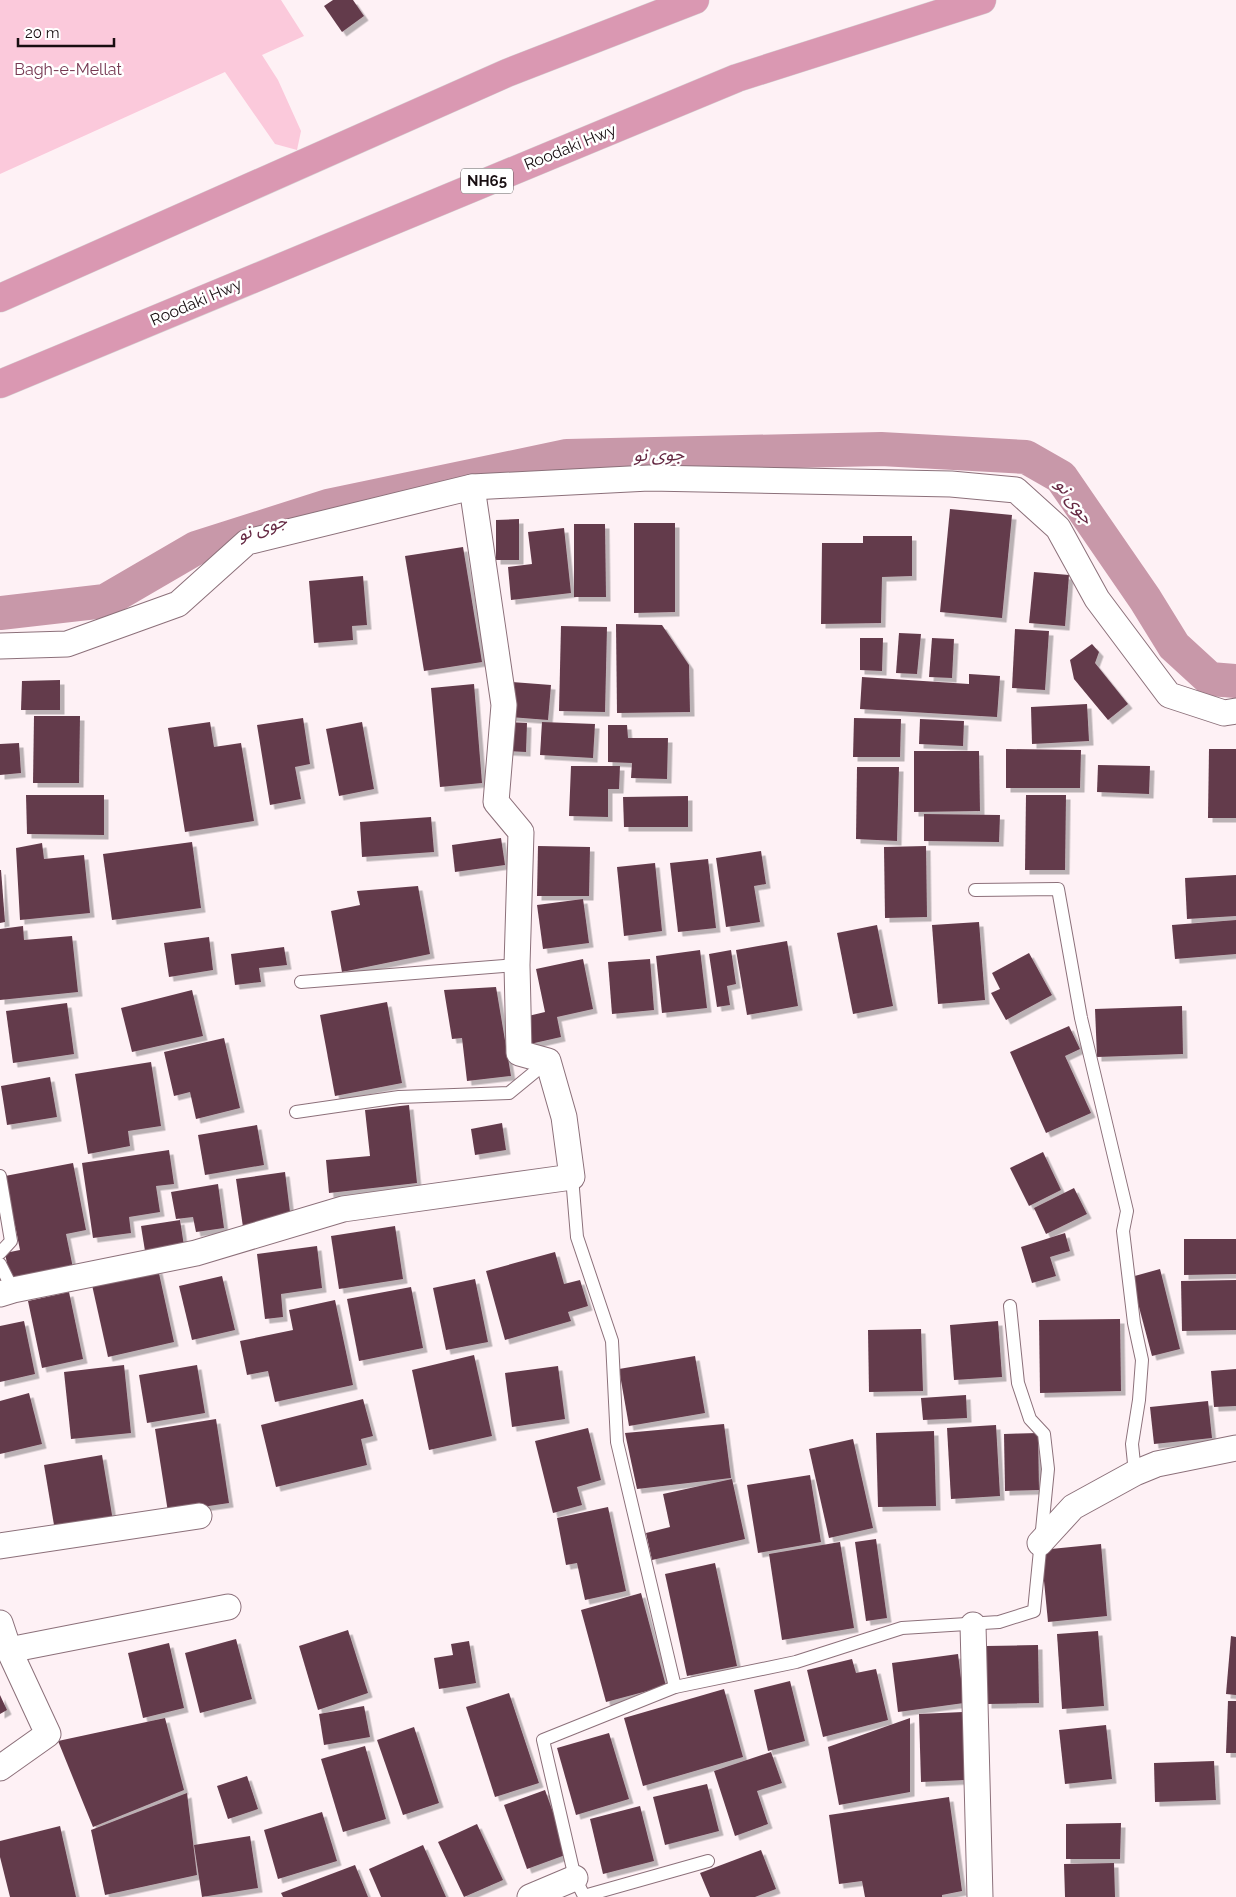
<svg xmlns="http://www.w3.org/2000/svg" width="1236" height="1897" font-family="Raleway,'Noto Sans Arabic',sans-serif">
	<defs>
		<filter id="shadow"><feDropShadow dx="4.5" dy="4.5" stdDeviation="0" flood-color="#0004"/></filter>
	</defs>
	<rect width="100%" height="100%" fill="#fef1f5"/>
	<path fill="#fbc9db" d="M 0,0 L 281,0 L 304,36 L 262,55 L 278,80 L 301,131 L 297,150 L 275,144 L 225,72 L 0,174 Z"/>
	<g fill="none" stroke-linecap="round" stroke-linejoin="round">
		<path stroke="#c898a9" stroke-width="34" d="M 0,613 L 105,601 L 196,548 L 328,506 L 567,456 L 881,449 L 1026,457 L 1061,477 L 1145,599 L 1174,646 L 1210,679 L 1236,681"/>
	</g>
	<g fill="#643b4b" filter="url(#shadow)">
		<path d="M 333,0 L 353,0 L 364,16 L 342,32 L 324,6 Z"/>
		<path d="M 950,509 L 1012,515 L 1002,618 L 940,612 Z"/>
		<path d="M 519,519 L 519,560 L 496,560 L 496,520 Z"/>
		<path d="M 634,523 L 675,523 L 675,612 L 634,613 Z"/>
		<path d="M 574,524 L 605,524 L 606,597 L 574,597 Z"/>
		<path d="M 564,528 L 571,593 L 511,600 L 508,567 L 532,564 L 528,532 Z"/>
		<path d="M 863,536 L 912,536 L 912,576 L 882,577 L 881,623 L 821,624 L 822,543 L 863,543 Z"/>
		<path d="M 463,547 L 482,662 L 424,671 L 405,556 Z"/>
		<path d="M 1034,572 L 1069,575 L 1065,626 L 1029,623 Z"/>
		<path d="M 363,576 L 367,625 L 352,626 L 353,640 L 314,643 L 309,581 Z"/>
		<path d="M 616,624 L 662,625 L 689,665 L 690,712 L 617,713 Z"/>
		<path d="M 561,626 L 607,627 L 605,712 L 559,711 Z"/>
		<path d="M 1015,629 L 1049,631 L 1045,690 L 1012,688 Z"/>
		<path d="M 899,633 L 921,634 L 917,674 L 896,673 Z"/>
		<path d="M 860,638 L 883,638 L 882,671 L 860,670 Z"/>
		<path d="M 932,638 L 954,639 L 952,678 L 929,677 Z"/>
		<path d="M 1092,644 L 1099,652 L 1095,663 L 1128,704 L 1108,720 L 1074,679 L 1070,660 Z"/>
		<path d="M 969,674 L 1000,676 L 997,717 L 860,709 L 862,677 L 969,684 Z"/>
		<path d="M 60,680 L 60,710 L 21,710 L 22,681 Z"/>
		<path d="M 512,682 L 551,685 L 548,720 L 510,717 Z"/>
		<path d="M 474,684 L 482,783 L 440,787 L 431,688 Z"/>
		<path d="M 1087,704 L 1089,741 L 1032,744 L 1031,707 Z"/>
		<path d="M 34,716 L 80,716 L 79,783 L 33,783 Z"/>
		<path d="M 303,718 L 310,764 L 295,767 L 301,799 L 270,805 L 257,725 Z"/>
		<path d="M 854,718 L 901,719 L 900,757 L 853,757 Z"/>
		<path d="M 920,719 L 964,721 L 963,746 L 919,744 Z"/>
		<path d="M 210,722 L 214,747 L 241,743 L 254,821 L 185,832 L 168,728 Z"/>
		<path d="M 362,722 L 374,789 L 339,796 L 326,729 Z"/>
		<path d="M 508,722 L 527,723 L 526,752 L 507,751 Z"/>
		<path d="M 542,722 L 595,724 L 593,758 L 540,755 Z"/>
		<path d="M 608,725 L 627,725 L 628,738 L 668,738 L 667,779 L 631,778 L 632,763 L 608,762 Z"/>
		<path d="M 19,743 L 21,773 L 0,775 L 0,744 Z"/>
		<path d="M 1006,749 L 1081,750 L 1080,788 L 1006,788 Z"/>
		<path d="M 1209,749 L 1236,749 L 1236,818 L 1208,818 Z"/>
		<path d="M 914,751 L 979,751 L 980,811 L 914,812 Z"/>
		<path d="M 1098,765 L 1150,766 L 1149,794 L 1097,792 Z"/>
		<path d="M 571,766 L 620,766 L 619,789 L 608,789 L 608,817 L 569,816 Z"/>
		<path d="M 857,767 L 899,767 L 897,841 L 856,839 Z"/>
		<path d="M 26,795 L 104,795 L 104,835 L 27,834 Z"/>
		<path d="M 1026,795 L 1066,795 L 1065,870 L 1025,870 Z"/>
		<path d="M 688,796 L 688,827 L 624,827 L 623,797 Z"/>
		<path d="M 924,814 L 1000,815 L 999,842 L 924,841 Z"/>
		<path d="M 431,817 L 434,852 L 362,857 L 360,822 Z"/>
		<path d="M 501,838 L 505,865 L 455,872 L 452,845 Z"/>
		<path d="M 192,842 L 201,908 L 112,920 L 103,854 Z"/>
		<path d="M 42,843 L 44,859 L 84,855 L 90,913 L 20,920 L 16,848 Z"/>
		<path d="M 538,846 L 590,847 L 589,896 L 537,896 Z"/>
		<path d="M 926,846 L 927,917 L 885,918 L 884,847 Z"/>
		<path d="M 761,851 L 766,884 L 754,886 L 760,922 L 726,927 L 716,858 Z"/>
		<path d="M 708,859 L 716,928 L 678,932 L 670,863 Z"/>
		<path d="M 655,863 L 662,931 L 624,936 L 617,867 Z"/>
		<path d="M 0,870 L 1,870 L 5,922 L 0,923 Z"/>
		<path d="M 1236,875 L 1236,916 L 1187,919 L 1185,878 Z"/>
		<path d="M 418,886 L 430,954 L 342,972 L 331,911 L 360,905 L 357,891 Z"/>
		<path d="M 583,899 L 589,943 L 543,949 L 537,905 Z"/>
		<path d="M 1236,920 L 1236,954 L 1175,959 L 1172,925 Z"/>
		<path d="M 979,922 L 985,1000 L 938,1004 L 932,925 Z"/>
		<path d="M 877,925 L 893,1006 L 853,1014 L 837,933 Z"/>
		<path d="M 23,926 L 24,940 L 72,936 L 78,992 L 0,1000 L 0,929 Z"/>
		<path d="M 209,937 L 213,970 L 169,977 L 164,943 Z"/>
		<path d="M 787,941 L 798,1006 L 747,1015 L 736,950 Z"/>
		<path d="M 284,947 L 287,965 L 259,968 L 261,982 L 235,985 L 231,954 Z"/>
		<path d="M 700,950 L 707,1008 L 662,1013 L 656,956 Z"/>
		<path d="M 731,950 L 736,984 L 727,986 L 730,1005 L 717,1007 L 709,954 Z"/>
		<path d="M 1029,953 L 1052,995 L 1006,1020 L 991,993 L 1000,989 L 992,973 Z"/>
		<path d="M 583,959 L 593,1009 L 557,1017 L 561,1037 L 530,1044 L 524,1017 L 545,1012 L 536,969 Z"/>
		<path d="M 650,959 L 654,1010 L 612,1014 L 608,962 Z"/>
		<path d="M 496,987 L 511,1076 L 467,1081 L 462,1038 L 452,1039 L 444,990 Z"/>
		<path d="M 192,990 L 203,1036 L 132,1052 L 121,1008 Z"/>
		<path d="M 387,1002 L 402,1083 L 335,1096 L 320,1015 Z"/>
		<path d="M 67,1003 L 74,1054 L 13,1063 L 6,1011 Z"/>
		<path d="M 1182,1006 L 1183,1054 L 1097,1057 L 1095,1009 Z"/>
		<path d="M 1069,1026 L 1080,1049 L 1065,1056 L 1091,1113 L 1046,1133 L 1010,1052 Z"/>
		<path d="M 224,1038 L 240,1108 L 196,1119 L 190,1092 L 174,1096 L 164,1052 Z"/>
		<path d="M 151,1062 L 161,1126 L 128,1131 L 130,1146 L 88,1154 L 75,1074 Z"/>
		<path d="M 50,1077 L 57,1117 L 7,1125 L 1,1086 Z"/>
		<path d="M 409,1105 L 417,1183 L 329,1193 L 326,1160 L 370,1156 L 365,1110 Z"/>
		<path d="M 502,1123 L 506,1150 L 475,1155 L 471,1129 Z"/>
		<path d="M 257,1125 L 264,1165 L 205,1175 L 198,1135 Z"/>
		<path d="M 169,1150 L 174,1184 L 156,1186 L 160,1212 L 129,1217 L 131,1233 L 93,1238 L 82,1163 Z"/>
		<path d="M 1043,1152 L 1061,1190 L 1029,1206 L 1010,1168 Z"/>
		<path d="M 73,1163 L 86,1230 L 66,1234 L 73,1268 L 10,1280 L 5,1253 L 20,1250 L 5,1176 Z"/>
		<path d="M 285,1172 L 291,1220 L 243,1227 L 236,1179 Z"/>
		<path d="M 218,1184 L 224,1228 L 196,1232 L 193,1217 L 176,1219 L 171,1192 Z"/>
		<path d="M 1074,1188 L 1087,1214 L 1046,1234 L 1034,1208 Z"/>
		<path d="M 180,1220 L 184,1246 L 145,1251 L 141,1226 Z"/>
		<path d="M 395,1226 L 403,1279 L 339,1289 L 331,1236 Z"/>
		<path d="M 1065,1233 L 1070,1251 L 1050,1257 L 1056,1276 L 1032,1283 L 1021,1247 Z"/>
		<path d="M 1184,1239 L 1236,1239 L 1236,1274 L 1184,1275 Z"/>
		<path d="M 317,1246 L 322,1288 L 281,1294 L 283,1317 L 265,1319 L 257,1254 Z"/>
		<path d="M 555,1252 L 564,1284 L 580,1280 L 588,1306 L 568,1312 L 571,1321 L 505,1340 L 486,1271 Z"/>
		<path d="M 158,1269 L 174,1342 L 108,1357 L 92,1285 Z"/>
		<path d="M 1160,1269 L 1180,1349 L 1152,1356 L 1131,1277 Z"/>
		<path d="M 222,1276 L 235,1330 L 192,1340 L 179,1286 Z"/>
		<path d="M 475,1279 L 488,1342 L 446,1350 L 433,1288 Z"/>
		<path d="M 1236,1280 L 1236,1330 L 1182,1331 L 1181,1281 Z"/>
		<path d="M 411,1287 L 423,1348 L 359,1361 L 347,1299 Z"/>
		<path d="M 69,1292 L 83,1359 L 42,1368 L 28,1301 Z"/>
		<path d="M 335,1300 L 353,1385 L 275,1402 L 268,1371 L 247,1375 L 240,1341 L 293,1330 L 289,1310 Z"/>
		<path d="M 1120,1319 L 1121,1391 L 1040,1393 L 1039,1320 Z"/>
		<path d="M 24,1321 L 35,1374 L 0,1382 L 0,1326 Z"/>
		<path d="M 998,1321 L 1002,1377 L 954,1380 L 950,1325 Z"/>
		<path d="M 921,1329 L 923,1391 L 869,1392 L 868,1330 Z"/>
		<path d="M 474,1355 L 492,1436 L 429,1450 L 412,1370 Z"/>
		<path d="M 695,1356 L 705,1413 L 629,1426 L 619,1369 Z"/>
		<path d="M 124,1365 L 131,1433 L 71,1439 L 64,1372 Z"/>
		<path d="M 197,1365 L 205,1413 L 147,1423 L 139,1375 Z"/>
		<path d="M 558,1366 L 565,1419 L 512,1427 L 505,1373 Z"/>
		<path d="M 1236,1369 L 1236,1406 L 1214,1407 L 1211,1371 Z"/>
		<path d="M 29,1393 L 42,1444 L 0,1454 L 0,1401 Z"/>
		<path d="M 966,1395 L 967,1418 L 923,1420 L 921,1398 Z"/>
		<path d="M 363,1399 L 373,1436 L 361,1439 L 367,1465 L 276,1487 L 261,1425 Z"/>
		<path d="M 1208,1401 L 1212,1438 L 1154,1444 L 1150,1407 Z"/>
		<path d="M 216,1419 L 229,1503 L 168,1512 L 155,1429 Z"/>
		<path d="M 724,1424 L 731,1478 L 637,1489 L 625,1433 Z"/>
		<path d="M 996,1425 L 1000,1496 L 951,1499 L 947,1428 Z"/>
		<path d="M 588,1428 L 601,1480 L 577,1487 L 582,1505 L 553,1513 L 535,1441 Z"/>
		<path d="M 934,1431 L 936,1506 L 878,1507 L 876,1433 Z"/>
		<path d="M 1038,1433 L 1039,1490 L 1005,1491 L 1004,1434 Z"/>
		<path d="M 853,1439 L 873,1528 L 829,1538 L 809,1449 Z"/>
		<path d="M 102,1455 L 113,1521 L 55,1531 L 44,1465 Z"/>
		<path d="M 810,1475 L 821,1542 L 758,1553 L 747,1485 Z"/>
		<path d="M 732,1479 L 745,1539 L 652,1560 L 646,1533 L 670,1527 L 663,1494 Z"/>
		<path d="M 608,1507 L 626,1591 L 585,1600 L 577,1563 L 566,1565 L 557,1518 Z"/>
		<path d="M 876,1539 L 887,1618 L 866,1621 L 855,1542 Z"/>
		<path d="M 840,1542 L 854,1628 L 782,1640 L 769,1554 Z"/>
		<path d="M 1101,1544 L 1107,1616 L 1048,1622 L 1041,1550 Z"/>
		<path d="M 715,1563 L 737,1666 L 687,1676 L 665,1574 Z"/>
		<path d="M 641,1593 L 666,1686 L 606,1702 L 581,1610 Z"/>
		<path d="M 348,1630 L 368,1693 L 318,1710 L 299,1646 Z"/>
		<path d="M 1098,1631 L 1104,1706 L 1062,1709 L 1057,1634 Z"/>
		<path d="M 1231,1636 L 1236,1637 L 1236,1695 L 1226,1694 Z"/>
		<path d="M 236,1639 L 252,1699 L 200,1713 L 185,1653 Z"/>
		<path d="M 469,1641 L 476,1683 L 439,1689 L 434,1658 L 453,1655 L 451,1644 Z"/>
		<path d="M 169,1643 L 184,1708 L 143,1718 L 128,1653 Z"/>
		<path d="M 1038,1645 L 1039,1703 L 987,1704 L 986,1646 Z"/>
		<path d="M 958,1654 L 964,1703 L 898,1712 L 892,1663 Z"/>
		<path d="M 852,1659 L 856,1673 L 876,1669 L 888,1720 L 823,1737 L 807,1670 Z"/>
		<path d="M 790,1681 L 805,1741 L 768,1751 L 754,1690 Z"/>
		<path d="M 724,1689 L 743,1757 L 643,1786 L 624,1718 Z"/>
		<path d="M 509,1693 L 539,1783 L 495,1797 L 466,1707 Z"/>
		<path d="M 0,1695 L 7,1710 L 0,1714 Z"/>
		<path d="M 1228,1701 L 1236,1701 L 1236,1753 L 1226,1753 Z"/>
		<path d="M 364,1706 L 370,1737 L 324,1745 L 319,1714 Z"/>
		<path d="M 963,1712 L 965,1780 L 921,1782 L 919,1714 Z"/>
		<path d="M 165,1718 L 184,1790 L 93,1827 L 58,1741 Z"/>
		<path d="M 910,1718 L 910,1792 L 839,1805 L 828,1747 Z"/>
		<path d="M 1106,1725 L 1112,1779 L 1065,1784 L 1059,1730 Z"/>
		<path d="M 414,1727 L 439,1803 L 403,1815 L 377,1740 Z"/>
		<path d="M 609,1733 L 629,1799 L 576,1815 L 557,1748 Z"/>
		<path d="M 365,1746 L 386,1819 L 343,1832 L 321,1759 Z"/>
		<path d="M 771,1752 L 782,1783 L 757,1791 L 768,1824 L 735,1836 L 714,1771 Z"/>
		<path d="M 1214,1761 L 1216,1800 L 1155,1802 L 1154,1763 Z"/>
		<path d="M 247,1776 L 258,1809 L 228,1819 L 217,1786 Z"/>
		<path d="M 707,1784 L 719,1831 L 665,1845 L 653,1797 Z"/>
		<path d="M 545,1790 L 568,1854 L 527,1869 L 504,1805 Z"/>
		<path d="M 187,1793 L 197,1875 L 105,1895 L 91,1830 Z"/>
		<path d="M 949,1797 L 962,1891 L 942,1895 L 942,1897 L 865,1897 L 862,1881 L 839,1884 L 829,1815 Z"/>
		<path d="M 640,1806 L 654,1861 L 603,1874 L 590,1819 Z"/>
		<path d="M 322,1812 L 337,1861 L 278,1879 L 264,1830 Z"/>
		<path d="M 1121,1823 L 1120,1859 L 1066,1859 L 1066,1824 Z"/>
		<path d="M 477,1824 L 503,1880 L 464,1897 L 438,1842 Z"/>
		<path d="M 60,1826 L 76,1897 L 10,1897 L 0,1857 L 0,1841 Z"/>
		<path d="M 250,1836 L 258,1888 L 202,1897 L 194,1845 Z"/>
		<path d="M 423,1845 L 446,1897 L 381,1897 L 369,1869 Z"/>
		<path d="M 761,1850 L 776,1889 L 755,1897 L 710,1897 L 700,1873 Z"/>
		<path d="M 1114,1863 L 1115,1897 L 1065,1897 L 1064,1864 Z"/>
		<path d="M 355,1865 L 368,1897 L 283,1897 L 281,1893 Z"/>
	</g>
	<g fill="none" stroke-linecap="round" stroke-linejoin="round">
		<defs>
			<g id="service">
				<path d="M 975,890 L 1058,889 L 1081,1018 L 1127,1211 L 1123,1231 L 1134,1323 L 1142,1360 L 1139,1400 L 1132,1444 L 1135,1473"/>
				<path d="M 301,982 L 517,965"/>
				<path d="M 296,1112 L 399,1097 L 509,1093 L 548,1061"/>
				<path d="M 0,1176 L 11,1241 L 0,1253"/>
				<path d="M 572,1177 L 577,1237 L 612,1341 L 617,1442 L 675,1687"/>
				<path d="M 0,1264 L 13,1290"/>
				<path d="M 708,1861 L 584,1896 L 575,1878 L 543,1740 L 675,1687 L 796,1662 L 902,1628 L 999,1622 L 1034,1611 L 1048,1469 L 1044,1434 L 1030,1419 L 1018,1383 L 1010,1306"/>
			</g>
			<g id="minor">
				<path d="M 0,646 L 67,644 L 178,604 L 247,542 L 472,487 L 649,478 L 951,484 L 1016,490 L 1058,528 L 1097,599 L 1169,695 L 1224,713 L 1236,711"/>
				<path d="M 0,1294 L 13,1290 L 196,1253 L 343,1209 L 572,1177 L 564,1117 L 548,1061 L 519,1053 L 517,965 L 521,832 L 496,802 L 504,705 L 472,487"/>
				<path d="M 1040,1543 L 1073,1507 L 1135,1473 L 1157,1464 L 1236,1448"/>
				<path d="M 0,1546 L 199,1516"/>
				<path d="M 0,1623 L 9,1650 L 48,1734 L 0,1768"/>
				<path d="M 973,1625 L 980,1897"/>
				<path d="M 9,1650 L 228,1607"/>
				<path d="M 530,1897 L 575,1878"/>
			</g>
			<g id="trunk">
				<path d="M 0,298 L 507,73 L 695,0"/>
				<path d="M 0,384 L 737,78 L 982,0"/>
			</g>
		</defs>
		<use href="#service" stroke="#8c707a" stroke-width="14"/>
		<use href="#minor" stroke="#8c707a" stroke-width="27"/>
		<use href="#trunk" stroke="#d5d4d4" stroke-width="29"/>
		<use href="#service" stroke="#fff" stroke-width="12"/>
		<use href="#minor" stroke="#fff" stroke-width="25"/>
		<use href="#trunk" stroke="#da98b2" stroke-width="28"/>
	</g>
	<g text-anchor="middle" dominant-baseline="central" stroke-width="5" stroke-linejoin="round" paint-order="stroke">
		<rect fill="#fff" stroke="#5d5658" stroke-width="1" x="461" y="168.5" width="52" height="25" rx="4"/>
		<g font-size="15" font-weight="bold" fill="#180e11">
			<text x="487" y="181">NH65</text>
		</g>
		<g font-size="16" fill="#763852" stroke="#fff">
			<text x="68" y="69">Bagh-e-Mellat</text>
		</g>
		<g font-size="16" fill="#180e11" stroke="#fff">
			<text transform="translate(570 147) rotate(-22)">Roodaki Hwy</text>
			<text transform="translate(196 302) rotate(-23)">Roodaki Hwy</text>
		</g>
		<g font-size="18" font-style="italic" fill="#652943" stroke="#fff">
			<text transform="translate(659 454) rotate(-1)">جوی نو</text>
			<text transform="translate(1075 501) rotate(54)">جوی نو</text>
			<text transform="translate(262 527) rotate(-18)">جوی نو</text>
		</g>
	</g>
	<path d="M18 38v8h96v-8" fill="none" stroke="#180e11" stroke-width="2.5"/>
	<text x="25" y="38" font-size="15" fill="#180e11" stroke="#ffffff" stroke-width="4" paint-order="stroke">20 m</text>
</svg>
